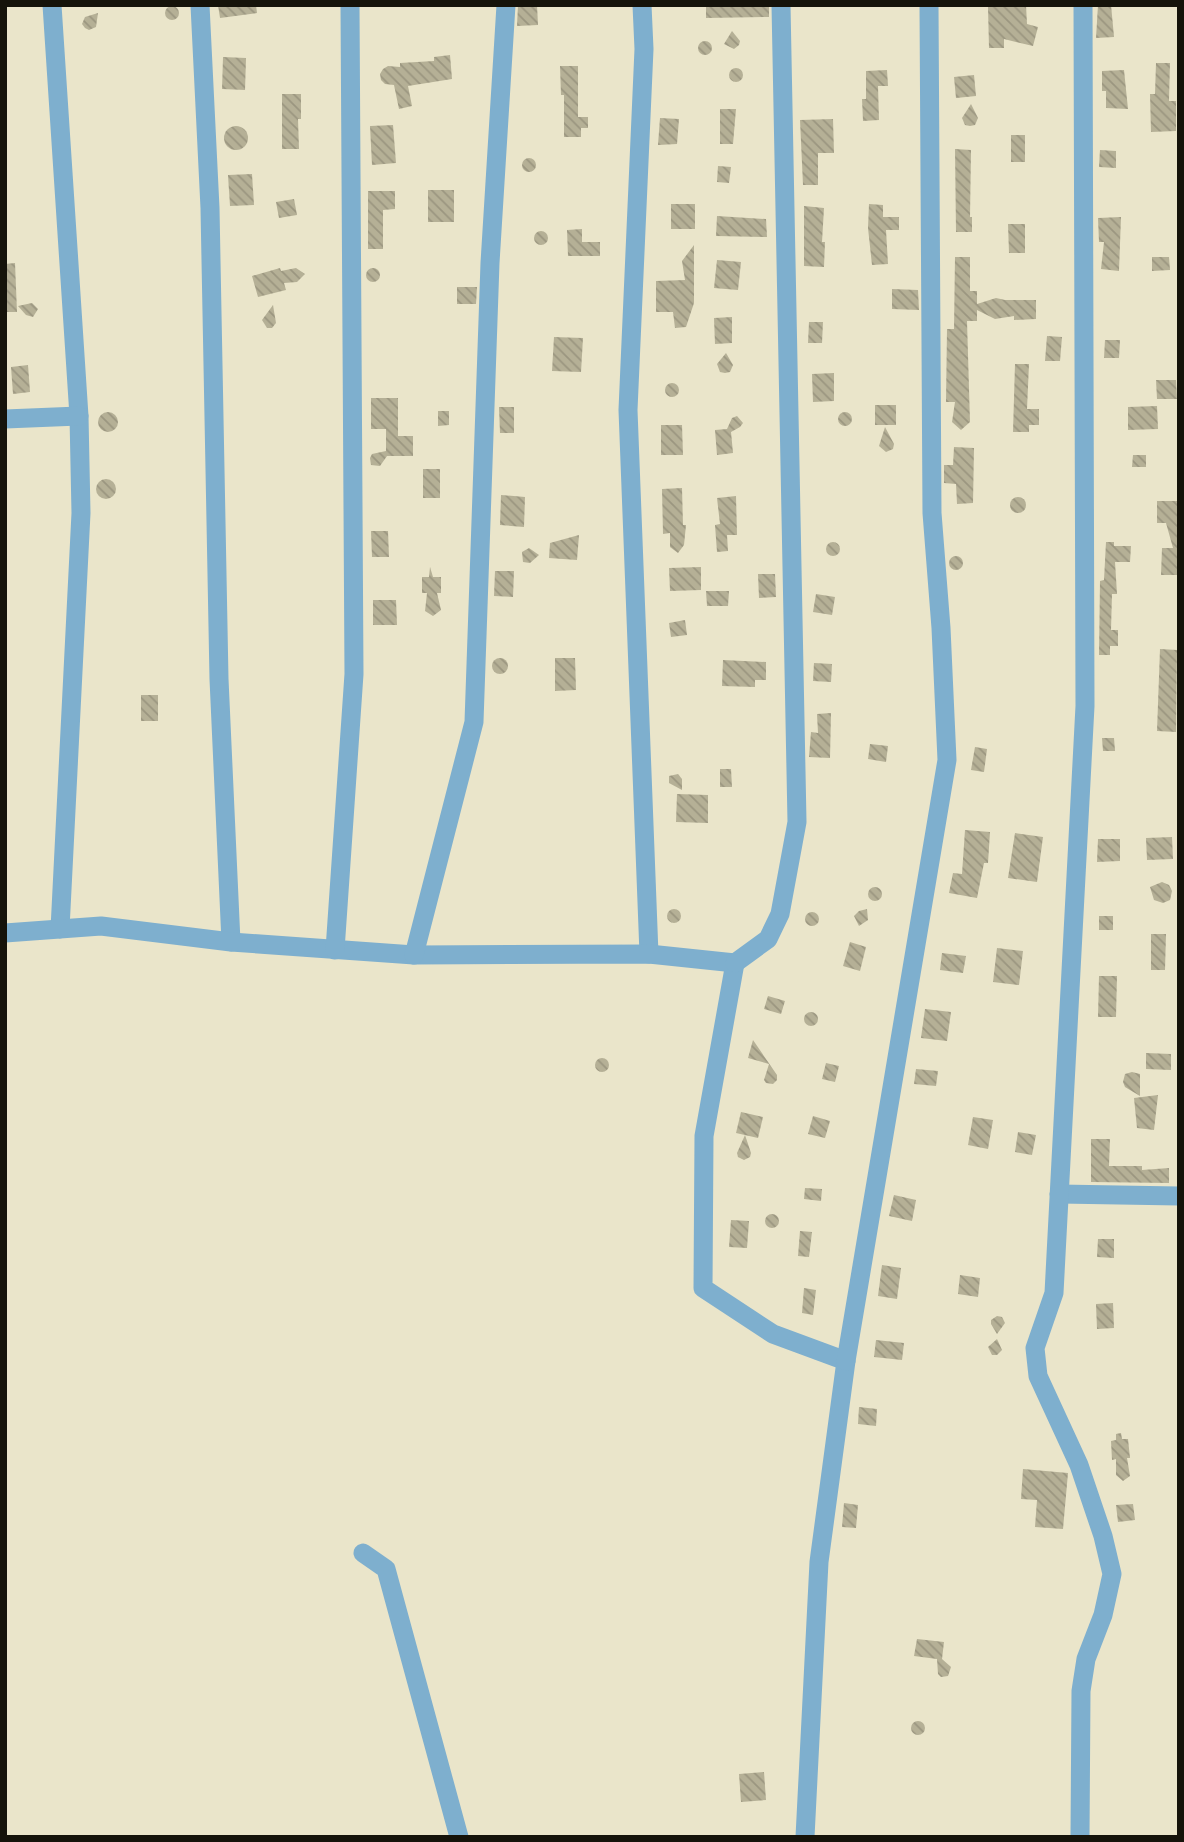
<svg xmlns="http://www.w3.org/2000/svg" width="1184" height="1842" font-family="Poppins,sans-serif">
	<defs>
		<pattern id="building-back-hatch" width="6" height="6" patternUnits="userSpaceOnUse" patternTransform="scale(1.75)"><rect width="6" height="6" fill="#b5b096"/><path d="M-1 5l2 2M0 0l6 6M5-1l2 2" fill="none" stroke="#9b9680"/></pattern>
	</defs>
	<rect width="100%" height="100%" fill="#eae5ca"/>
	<g fill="url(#building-back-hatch)">
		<path d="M 218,5 L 256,5 L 257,13 L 220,18 Z"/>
		<path d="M 518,5 L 537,5 L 538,25 L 517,26 Z"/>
		<path d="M 706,5 L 769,5 L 769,17 L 706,18 Z"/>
		<path d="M 1026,5 L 1027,24 L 1038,27 L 1033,46 L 1004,39 L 1004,48 L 989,48 L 988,7 Z"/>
		<path d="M 1098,5 L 1111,5 L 1114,37 L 1096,38 Z"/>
		<circle cx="172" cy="13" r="7"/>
		<path d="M 98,13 L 96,27 L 89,30 L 85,28 L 82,24 L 85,17 Z"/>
		<path d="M 732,31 L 740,41 L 739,45 L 734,49 L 724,44 Z"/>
		<circle cx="705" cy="48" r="7"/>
		<path d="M 450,55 L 452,79 L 408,86 L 412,106 L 399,109 L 394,85 L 385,84 L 381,80 L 380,74 L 383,69 L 388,66 L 400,67 L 400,63 L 434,61 L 434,57 Z"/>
		<path d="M 223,57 L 246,58 L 245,90 L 222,89 Z"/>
		<path d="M 1156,63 L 1170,63 L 1169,101 L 1176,101 L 1176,131 L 1151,132 L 1150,94 L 1155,94 Z"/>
		<path d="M 560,66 L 578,66 L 578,117 L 588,117 L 588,128 L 581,128 L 581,137 L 564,137 L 564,95 L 561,95 Z"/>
		<circle cx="736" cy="75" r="7"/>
		<path d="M 887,70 L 888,86 L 878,86 L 879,120 L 863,121 L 862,99 L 866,99 L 866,71 Z"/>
		<path d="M 1124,70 L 1128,109 L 1106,108 L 1106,91 L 1102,91 L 1102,71 Z"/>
		<path d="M 974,75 L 976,96 L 956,98 L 954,77 Z"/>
		<path d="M 282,94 L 301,94 L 301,119 L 298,119 L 299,149 L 282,149 Z"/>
		<path d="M 971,104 L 978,118 L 975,125 L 970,126 L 965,125 L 962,118 Z"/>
		<path d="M 720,109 L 736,109 L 733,144 L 720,144 Z"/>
		<path d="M 660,118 L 679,119 L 677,144 L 658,145 Z"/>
		<path d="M 833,119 L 834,153 L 818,153 L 818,185 L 803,185 L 800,120 Z"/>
		<path d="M 393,125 L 396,163 L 372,165 L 370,126 Z"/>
		<circle cx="236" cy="138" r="12"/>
		<rect x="1011" y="135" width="14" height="27"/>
		<path d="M 955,149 L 971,150 L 970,217 L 972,217 L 972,232 L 956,232 Z"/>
		<path d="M 1100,150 L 1116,151 L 1116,168 L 1099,167 Z"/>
		<circle cx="529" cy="165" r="7"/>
		<path d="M 718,166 L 731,167 L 729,183 L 717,182 Z"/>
		<path d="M 252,174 L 254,205 L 230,206 L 228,175 Z"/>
		<rect x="428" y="190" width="26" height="32"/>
		<path d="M 368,191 L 395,191 L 395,209 L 383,210 L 383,249 L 368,249 Z"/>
		<path d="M 294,199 L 297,215 L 279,218 L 276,202 Z"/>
		<rect x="671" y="204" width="24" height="25"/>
		<path d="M 869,204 L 883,205 L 883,217 L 899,217 L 899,230 L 886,230 L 888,264 L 872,265 L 868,228 Z"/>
		<path d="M 804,206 L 824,208 L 822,242 L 825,242 L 824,267 L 804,266 Z"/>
		<path d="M 717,216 L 766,219 L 767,237 L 716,236 Z"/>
		<path d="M 1121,217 L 1119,271 L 1101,269 L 1104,242 L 1099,242 L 1098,218 Z"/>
		<path d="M 1008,224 L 1025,224 L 1025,253 L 1009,253 Z"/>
		<path d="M 582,229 L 582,242 L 600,242 L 600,256 L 568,256 L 567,230 Z"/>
		<circle cx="541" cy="238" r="7"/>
		<path d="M 694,245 L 694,303 L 686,327 L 675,328 L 673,312 L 656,312 L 656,281 L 685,280 L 682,261 Z"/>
		<path d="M 955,257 L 970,257 L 970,291 L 977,291 L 977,304 L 996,298 L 1005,300 L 1036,300 L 1036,319 L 1014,320 L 1014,316 L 995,319 L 977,310 L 977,321 L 967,321 L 970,422 L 961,430 L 952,422 L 955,402 L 946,402 L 947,329 L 954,329 Z"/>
		<path d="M 1152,257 L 1169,257 L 1170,270 L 1152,271 Z"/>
		<path d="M 717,260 L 741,262 L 738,290 L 714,288 Z"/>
		<path d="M 15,263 L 17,312 L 5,312 L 5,264 Z"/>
		<circle cx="373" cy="275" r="7"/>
		<path d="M 280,268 L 281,271 L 296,268 L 305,274 L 297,282 L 284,283 L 286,290 L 258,297 L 252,276 Z"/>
		<path d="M 457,287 L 477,287 L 476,304 L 457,304 Z"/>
		<path d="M 892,289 L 918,290 L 919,310 L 892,309 Z"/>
		<path d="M 32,303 L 38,309 L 33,317 L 26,315 L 18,306 Z"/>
		<path d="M 273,305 L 276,323 L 272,328 L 267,328 L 262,320 Z"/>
		<path d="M 732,317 L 732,343 L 715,344 L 714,318 Z"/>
		<path d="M 809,322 L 823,322 L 822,343 L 808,343 Z"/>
		<path d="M 1047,336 L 1062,337 L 1060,361 L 1045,361 Z"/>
		<path d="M 554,337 L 583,338 L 581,372 L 552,371 Z"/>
		<path d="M 1105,340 L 1120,340 L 1119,358 L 1104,358 Z"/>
		<path d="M 726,353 L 733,365 L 730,372 L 725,373 L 720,372 L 717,364 Z"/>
		<path d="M 1015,364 L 1029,364 L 1027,409 L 1039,409 L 1039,425 L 1029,425 L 1029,432 L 1013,432 Z"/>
		<path d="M 28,365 L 30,392 L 13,394 L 11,367 Z"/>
		<path d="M 834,373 L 834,401 L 813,402 L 812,374 Z"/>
		<path d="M 1156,380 L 1176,380 L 1177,399 L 1157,399 Z"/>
		<circle cx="672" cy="390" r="7"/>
		<path d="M 371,398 L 398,398 L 398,436 L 413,436 L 413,456 L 387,456 L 380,466 L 371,465 L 370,458 L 372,454 L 386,451 L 386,429 L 371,429 Z"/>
		<rect x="875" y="405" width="21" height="20"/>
		<path d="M 1157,406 L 1158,429 L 1128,430 L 1128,407 Z"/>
		<path d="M 499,407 L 514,407 L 514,433 L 500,433 Z"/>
		<path d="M 438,411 L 449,411 L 449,425 L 438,426 Z"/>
		<circle cx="845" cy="419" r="7"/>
		<circle cx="108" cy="422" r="10"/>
		<path d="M 737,416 L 743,423 L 740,427 L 731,432 L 733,453 L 717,455 L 715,430 L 727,429 L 732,418 Z"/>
		<path d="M 661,425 L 682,425 L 683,455 L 661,455 Z"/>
		<path d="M 885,427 L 894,444 L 893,449 L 886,452 L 879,446 Z"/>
		<path d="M 954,447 L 974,448 L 973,503 L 957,504 L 956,484 L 944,483 L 944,465 L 953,465 Z"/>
		<path d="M 1133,455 L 1146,455 L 1146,467 L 1132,467 Z"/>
		<rect x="423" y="469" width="17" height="29"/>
		<circle cx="106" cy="489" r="10"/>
		<path d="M 682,488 L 683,525 L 686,525 L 684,545 L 678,553 L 670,547 L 670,533 L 663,534 L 662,489 Z"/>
		<path d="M 501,495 L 525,497 L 524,527 L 500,525 Z"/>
		<path d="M 736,496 L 737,535 L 727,535 L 728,551 L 717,552 L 715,525 L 720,524 L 717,498 Z"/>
		<circle cx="1018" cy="505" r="8"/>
		<path d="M 1157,501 L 1179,501 L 1177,575 L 1161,575 L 1162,548 L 1173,548 L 1166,523 L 1157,523 Z"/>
		<path d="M 371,531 L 388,531 L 389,557 L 372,557 Z"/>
		<path d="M 579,535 L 577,560 L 549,558 L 550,543 Z"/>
		<circle cx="833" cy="549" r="7"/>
		<path d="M 1106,542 L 1114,542 L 1114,546 L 1131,546 L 1130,562 L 1115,562 L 1117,594 L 1112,594 L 1111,630 L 1118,630 L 1118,646 L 1110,646 L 1110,655 L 1099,655 L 1100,581 L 1104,580 Z"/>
		<path d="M 529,548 L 539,555 L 530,563 L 523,562 L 522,552 Z"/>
		<circle cx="956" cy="563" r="7"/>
		<path d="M 430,567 L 433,577 L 441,577 L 441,593 L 437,593 L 441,610 L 433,616 L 425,611 L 427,593 L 422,593 L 422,577 L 429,577 Z"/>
		<path d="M 701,567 L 701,590 L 670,591 L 669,568 Z"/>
		<path d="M 495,571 L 514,571 L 513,597 L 494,596 Z"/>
		<path d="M 758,574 L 775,574 L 776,597 L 759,598 Z"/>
		<path d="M 706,591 L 729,591 L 728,606 L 707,606 Z"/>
		<path d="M 816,594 L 835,597 L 832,615 L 813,612 Z"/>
		<path d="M 373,600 L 396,600 L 397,625 L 373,625 Z"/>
		<path d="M 685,620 L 687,635 L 671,637 L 669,623 Z"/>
		<path d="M 1160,649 L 1177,650 L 1176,732 L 1157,731 Z"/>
		<path d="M 555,658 L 575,658 L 576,690 L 555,691 Z"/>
		<circle cx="500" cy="666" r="8"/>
		<path d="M 723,660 L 766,662 L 766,680 L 755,680 L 755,687 L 722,686 Z"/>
		<path d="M 814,663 L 832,664 L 831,682 L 813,681 Z"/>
		<rect x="141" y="695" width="17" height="26"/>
		<path d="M 831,713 L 830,758 L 809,757 L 811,732 L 818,733 L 817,714 Z"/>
		<path d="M 1102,738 L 1114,738 L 1115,751 L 1103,751 Z"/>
		<path d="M 870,744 L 888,746 L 886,762 L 868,759 Z"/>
		<path d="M 975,747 L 987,749 L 984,772 L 971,770 Z"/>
		<path d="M 720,769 L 731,769 L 732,787 L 720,787 Z"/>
		<path d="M 678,774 L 682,779 L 682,790 L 669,783 L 669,776 Z"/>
		<path d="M 677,794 L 708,795 L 708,823 L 676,822 Z"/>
		<path d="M 965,830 L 990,832 L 988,863 L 984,863 L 977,898 L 949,893 L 953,873 L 962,874 Z"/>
		<path d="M 1015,833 L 1043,837 L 1037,882 L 1008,878 Z"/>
		<path d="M 1172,837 L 1173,859 L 1147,860 L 1146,838 Z"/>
		<path d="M 1098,839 L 1120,839 L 1120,861 L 1097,862 Z"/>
		<path d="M 1162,882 L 1169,885 L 1172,891 L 1170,900 L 1163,903 L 1154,900 L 1150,887 Z"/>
		<circle cx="875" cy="894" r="7"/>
		<circle cx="674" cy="916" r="7"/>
		<path d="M 867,909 L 868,920 L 859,926 L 854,916 L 859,911 Z"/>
		<circle cx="812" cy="919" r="7"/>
		<rect x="1099" y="916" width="14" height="14"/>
		<path d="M 1151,934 L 1166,934 L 1165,970 L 1151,970 Z"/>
		<path d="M 850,942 L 866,947 L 860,971 L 843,966 Z"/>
		<path d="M 997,948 L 1023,951 L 1019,985 L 993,982 Z"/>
		<path d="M 942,953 L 966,956 L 963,973 L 940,970 Z"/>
		<path d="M 1099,976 L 1117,976 L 1116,1017 L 1098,1017 Z"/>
		<path d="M 768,996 L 785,1001 L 781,1014 L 764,1009 Z"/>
		<path d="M 925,1009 L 951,1012 L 947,1041 L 921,1038 Z"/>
		<circle cx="811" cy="1019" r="7"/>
		<path d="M 753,1040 L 777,1075 L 777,1080 L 773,1084 L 766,1083 L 764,1080 L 769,1064 L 748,1058 Z"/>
		<path d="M 1146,1053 L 1171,1054 L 1171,1070 L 1146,1069 Z"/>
		<circle cx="602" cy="1065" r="7"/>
		<path d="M 826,1063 L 839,1066 L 835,1082 L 822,1079 Z"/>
		<path d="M 916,1069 L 938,1071 L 936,1086 L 914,1084 Z"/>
		<path d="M 1132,1072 L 1140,1074 L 1140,1096 L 1125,1087 L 1123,1082 L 1125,1074 Z"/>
		<path d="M 1158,1095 L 1154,1130 L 1137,1128 L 1134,1098 Z"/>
		<path d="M 741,1112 L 763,1117 L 758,1138 L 736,1133 Z"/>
		<path d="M 813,1116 L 830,1121 L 825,1138 L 808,1134 Z"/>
		<path d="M 973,1117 L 993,1120 L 988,1149 L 968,1145 Z"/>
		<path d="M 1018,1132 L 1036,1135 L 1032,1155 L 1015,1152 Z"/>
		<path d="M 745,1135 L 751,1153 L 750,1157 L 744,1160 L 738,1157 L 737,1153 Z"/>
		<path d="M 1091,1139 L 1110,1139 L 1109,1166 L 1142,1166 L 1142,1170 L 1169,1168 L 1169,1183 L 1091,1182 Z"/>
		<path d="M 805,1188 L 822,1189 L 821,1201 L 804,1199 Z"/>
		<path d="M 894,1195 L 916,1200 L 912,1221 L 889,1216 Z"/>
		<circle cx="772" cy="1221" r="7"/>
		<path d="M 731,1220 L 749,1221 L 747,1248 L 729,1247 Z"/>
		<path d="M 800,1231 L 812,1232 L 809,1257 L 798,1256 Z"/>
		<path d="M 1098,1239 L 1114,1239 L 1114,1258 L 1097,1257 Z"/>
		<path d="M 882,1265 L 901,1268 L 897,1299 L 878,1296 Z"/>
		<path d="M 960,1275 L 980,1278 L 978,1297 L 958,1294 Z"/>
		<path d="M 804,1288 L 816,1290 L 813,1315 L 802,1313 Z"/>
		<path d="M 1113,1303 L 1114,1328 L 1097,1329 L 1096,1304 Z"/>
		<path d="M 997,1316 L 1002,1317 L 1005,1323 L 997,1334 L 991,1324 L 991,1320 Z"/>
		<path d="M 997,1339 L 1002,1350 L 997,1355 L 992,1355 L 988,1347 Z"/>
		<path d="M 876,1340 L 904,1343 L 902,1360 L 874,1357 Z"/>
		<path d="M 859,1407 L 877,1409 L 876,1426 L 858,1424 Z"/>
		<path d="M 1121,1433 L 1122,1439 L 1128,1439 L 1130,1458 L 1127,1458 L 1130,1476 L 1123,1481 L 1116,1475 L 1116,1459 L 1112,1460 L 1111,1441 L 1116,1440 L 1116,1434 Z"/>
		<path d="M 1023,1469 L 1068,1473 L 1063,1529 L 1035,1527 L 1037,1500 L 1021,1499 Z"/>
		<path d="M 844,1503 L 858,1505 L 856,1528 L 842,1527 Z"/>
		<path d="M 1133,1504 L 1135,1520 L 1118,1522 L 1116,1505 Z"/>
		<path d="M 917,1639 L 944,1642 L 942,1659 L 951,1667 L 948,1676 L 941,1677 L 938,1674 L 937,1659 L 914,1656 Z"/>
		<circle cx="918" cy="1728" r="7"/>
		<path d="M 764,1772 L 766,1800 L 741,1802 L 739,1774 Z"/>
	</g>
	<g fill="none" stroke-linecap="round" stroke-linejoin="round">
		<g stroke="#7eafce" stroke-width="19">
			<path d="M 52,5 L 79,416 L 81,513 L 60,929"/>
			<path d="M 200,5 L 210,208 L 219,679 L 231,942"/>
			<path d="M 642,5 L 644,49 L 628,410 L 649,954"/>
			<path d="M 5,419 L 79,416"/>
			<path d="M 5,933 L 101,926 L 231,942 L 414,955 L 649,954 L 735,963 L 704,1136 L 703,1288 L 773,1334 L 846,1361 L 819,1562 L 805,1837"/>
			<path d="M 335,950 L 354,674 L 350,5"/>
			<path d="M 414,955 L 474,722 L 490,263 L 506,5"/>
			<path d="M 735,963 L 768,939 L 780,914 L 797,822 L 781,5"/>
			<path d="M 1059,1194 L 1179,1196"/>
			<path d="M 846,1361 L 947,760 L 941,628 L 932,513 L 929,5"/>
			<path d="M 363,1553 L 386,1569 L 459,1837"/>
			<path d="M 1080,1837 L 1081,1691 L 1086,1659 L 1103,1615 L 1112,1574 L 1103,1536 L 1079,1465 L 1038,1376 L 1035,1348 L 1054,1293 L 1085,706 L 1083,5"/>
		</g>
	</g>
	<rect width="1184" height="1842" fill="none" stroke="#15130a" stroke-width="14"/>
</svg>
